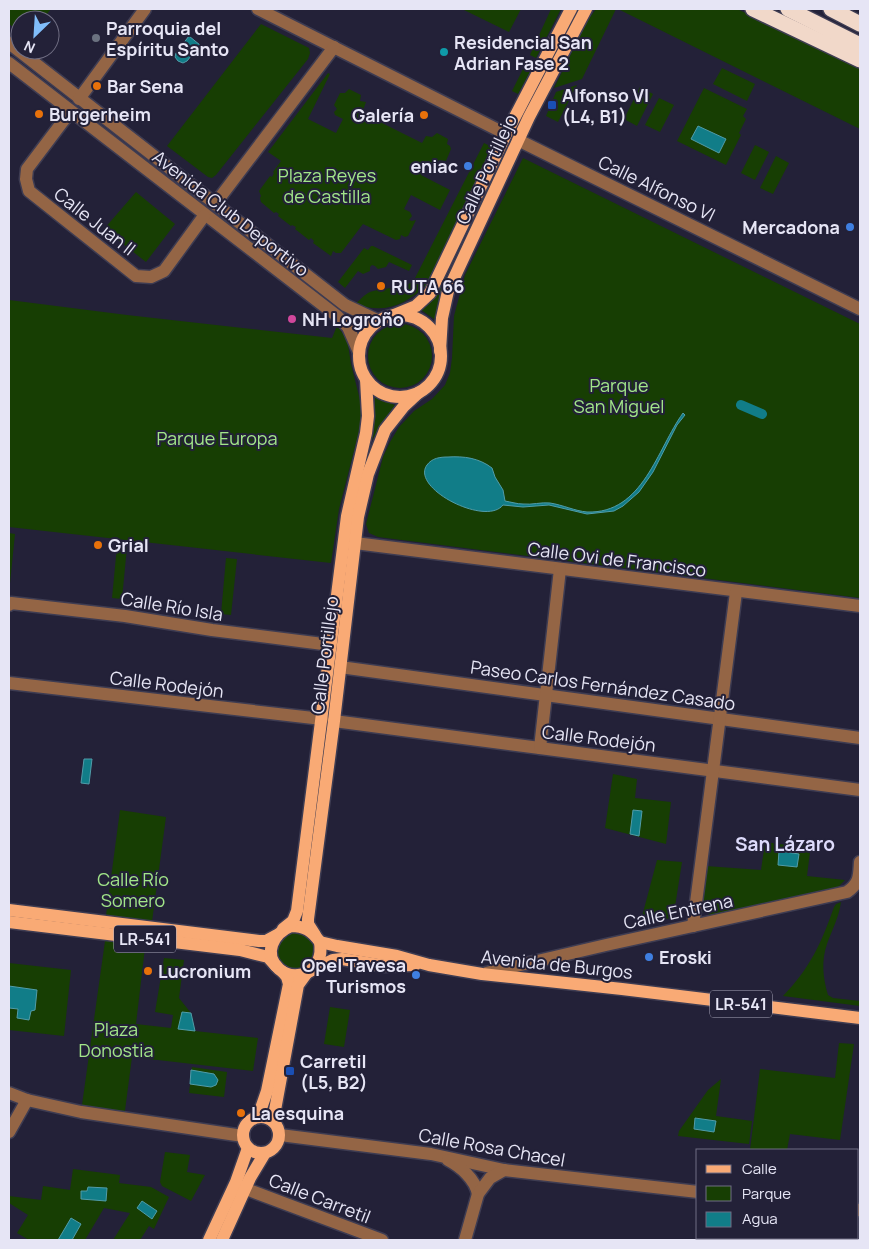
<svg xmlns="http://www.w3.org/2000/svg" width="869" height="1249" font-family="Manrope,sans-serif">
	<rect width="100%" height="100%" fill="#232138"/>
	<g fill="#173e03">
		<path d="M 9,9 L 51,9 L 42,20 L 20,20 L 20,32 L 9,24 Z"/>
		<path d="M 462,9 L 521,9 L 509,32 Z"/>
		<path d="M 551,9 L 561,9 L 536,58 L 530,55 Z"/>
		<path d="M 596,9 L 616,9 L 582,79 L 554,88 L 588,20 Z"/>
		<path d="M 621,9 L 737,9 L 860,66 L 860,129 L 620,10 Z"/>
		<path d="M 261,24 L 309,48 L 310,53 L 308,59 L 216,175 L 212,178 L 208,177 L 167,146 Z"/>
		<path d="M 526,63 L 533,66 L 518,94 L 512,91 Z"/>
		<path d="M 722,68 L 755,84 L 747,101 L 713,84 Z"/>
		<path d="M 328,73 L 330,74 L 308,119 L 336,133 L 343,119 L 335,115 L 334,112 L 337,109 L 334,105 L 340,93 L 345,93 L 349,89 L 361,95 L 360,101 L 366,102 L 362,113 L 422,143 L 426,136 L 432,137 L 437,133 L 448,139 L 447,144 L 450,146 L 451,149 L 446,161 L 439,160 L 437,163 L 435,164 L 428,161 L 421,175 L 450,190 L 440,210 L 411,195 L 404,209 L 410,212 L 412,216 L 409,220 L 412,221 L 416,220 L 408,236 L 405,237 L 401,235 L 400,239 L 396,240 L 363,224 L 341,253 L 336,253 L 333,251 L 331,256 L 313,243 L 314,241 L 311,238 L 309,240 L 295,229 L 296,227 L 292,225 L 291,226 L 278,216 L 279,214 L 276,212 L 274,213 L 261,202 L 260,198 L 261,196 L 259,191 L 270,176 L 272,177 L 274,173 L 273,172 L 281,161 L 268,152 Z"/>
		<path d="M 577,85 L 558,122 L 546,116 L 556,92 Z"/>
		<path d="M 640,87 L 653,94 L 637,126 L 624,119 Z"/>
		<path d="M 704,88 L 747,109 L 743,116 L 746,119 L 739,133 L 741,135 L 726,165 L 677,141 Z"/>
		<path d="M 659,98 L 674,105 L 660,132 L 645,125 Z"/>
		<path d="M 484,143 L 496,149 L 428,284 C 406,304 386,315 355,304 C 359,301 363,296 368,293 C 382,286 403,291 414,280 Z"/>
		<path d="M 755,145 L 769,152 L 755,180 L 741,173 Z"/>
		<path d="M 776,156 L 789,163 L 773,194 L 760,188 Z"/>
		<path d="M 523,158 L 860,324 L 860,598 L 378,537 L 369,533 L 366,524 L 383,457 L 390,442 L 399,427 L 414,411 L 432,399 L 445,385 L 450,373 L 452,358 L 454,316 L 465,275 Z"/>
		<path d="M 136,192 L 175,224 L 146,262 L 104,229 Z"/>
		<path d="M 371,246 L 373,246 L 412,265 L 409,271 L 389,262 L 386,267 L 378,269 L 375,266 L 372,265 L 370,267 L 370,271 L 363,274 L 358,271 L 345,288 L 338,282 L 364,248 L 368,250 Z"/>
		<path d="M 448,275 L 437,321 L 421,310 Z"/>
		<path d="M 9,300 L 127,315 L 332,338 L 337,326 L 344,335 L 348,345 L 351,364 L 359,396 L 363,416 L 339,509 L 331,563 L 9,527 Z"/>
		<circle cx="400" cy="356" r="32"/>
		<path d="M 375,397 L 395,405 L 372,440 Z"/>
		<path d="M 9,533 L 15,534 L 9,593 Z"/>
		<path d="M 117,546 L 127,547 L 122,599 L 112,598 Z"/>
		<path d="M 226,558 L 237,559 L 231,615 L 221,614 Z"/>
		<path d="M 613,774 L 637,779 L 635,798 L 671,802 L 666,844 L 605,828 Z"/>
		<path d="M 120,810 L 166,817 L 151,929 L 105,923 Z"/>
		<path d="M 765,842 L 802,847 L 803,843 L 811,844 L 807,876 L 845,880 L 838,887 L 710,915 L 701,911 L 706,866 L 761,870 Z"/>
		<path d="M 657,860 L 682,862 L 674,913 L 671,918 L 640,924 Z"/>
		<path d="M 841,902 C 839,917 832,930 827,944 C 821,961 823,978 828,995 L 833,998 L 860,1001 L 860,1006 L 783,996 C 810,968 821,944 834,907 L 836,904 Z"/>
		<circle cx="296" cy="950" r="19"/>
		<path d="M 106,934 L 146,939 L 136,1024 L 171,1028 L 173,1015 L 155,1012 L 164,958 L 184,960 L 179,998 L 191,1013 L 195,1031 L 258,1038 L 253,1071 L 132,1057 L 124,1118 L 81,1112 Z"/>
		<path d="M 9,963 L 71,970 L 64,1036 L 9,1030 Z"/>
		<path d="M 330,1007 L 350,1010 L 344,1047 L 324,1044 Z"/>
		<path d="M 839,1043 L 854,1044 L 840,1140 L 790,1134 L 787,1150 L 750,1150 L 760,1069 L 835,1078 Z"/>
		<path d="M 192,1067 L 227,1072 L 224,1097 L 189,1093 Z"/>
		<path d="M 721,1079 L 716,1116 L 752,1121 L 749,1144 L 678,1136 L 679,1131 L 708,1090 Z"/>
		<path d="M 165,1152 L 190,1155 L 187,1172 L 205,1175 L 191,1201 L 162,1186 L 160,1182 Z"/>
		<path d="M 73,1169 L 120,1175 L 119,1183 L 151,1187 L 169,1197 L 154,1229 L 149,1226 L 140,1240 L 113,1240 L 130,1213 L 104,1208 L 85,1240 L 29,1240 L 17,1233 L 28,1215 L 9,1203 L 9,1196 L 41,1200 L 43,1186 L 70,1190 Z"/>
	</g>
	<g fill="#117d88" stroke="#519ca9">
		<path d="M 189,36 L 200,45 L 187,61 L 183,63 L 178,61 L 175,57 L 176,53 Z"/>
		<path d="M 698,126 L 726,139 L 719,153 L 691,139 Z"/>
		<path d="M 683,413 L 685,415 L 677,425 L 653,472 L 639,492 L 623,506 L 614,511 L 587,514 L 549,505 L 523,507 L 503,505 C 486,527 410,488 427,465 C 432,458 440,457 448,457 C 464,456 479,458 492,468 L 495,477 L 503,490 L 505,501 C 511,502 517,504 523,504 C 532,505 541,502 550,503 C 563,505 575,511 587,512 C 643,514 657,449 683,413 Z"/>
		<path d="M 84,759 L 92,759 L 89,784 L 81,783 Z"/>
		<path d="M 633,810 L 642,811 L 639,836 L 630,834 Z"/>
		<path d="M 779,851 L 799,854 L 797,867 L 778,865 Z"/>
		<path d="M 9,986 L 37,990 L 35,1010 L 31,1011 L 29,1020 L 17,1018 L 18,1009 L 9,1008 Z"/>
		<path d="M 182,1012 L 191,1013 L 195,1031 L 178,1029 Z"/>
		<path d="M 191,1070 L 214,1074 L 218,1080 L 216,1085 L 211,1087 L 190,1084 Z"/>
		<path d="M 695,1118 L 716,1121 L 714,1132 L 694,1129 Z"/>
		<path d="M 88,1187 L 107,1188 L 106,1201 L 81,1199 L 81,1191 L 87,1191 Z"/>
		<path d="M 142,1201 L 157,1211 L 152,1219 L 137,1208 Z"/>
		<path d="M 71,1218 L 81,1224 L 72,1240 L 58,1240 Z"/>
	</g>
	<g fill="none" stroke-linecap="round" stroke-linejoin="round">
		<path stroke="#117d88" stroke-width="10" d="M 741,405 L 762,414"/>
		<defs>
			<g id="minor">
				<path d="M 258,9 L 506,134"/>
				<path d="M 9,43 L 345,305 L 379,321"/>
				<path d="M 9,63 L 337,316 L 348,327 L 359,352"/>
				<path d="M 79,99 L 145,9"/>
				<path d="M 70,112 L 27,169 L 26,179 L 29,191 L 136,276 L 151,277 L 164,271 L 204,216"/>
				<path d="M 518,140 L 860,309"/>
				<path d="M 215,204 L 334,47"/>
				<path d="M 355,543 L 860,606"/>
				<path d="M 9,605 L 11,603 L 125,616 L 212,630 L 331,645"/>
				<path d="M 340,667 L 860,738"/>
				<path d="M 9,683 L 322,719"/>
				<path d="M 334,721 L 860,790"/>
				<path d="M 540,748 L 560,569"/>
				<path d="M 693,926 L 736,592"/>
				<path d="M 486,973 L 606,945 L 847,892 C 860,883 859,876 860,862"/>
				<path d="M 9,1093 L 27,1100 L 81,1112 L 243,1136"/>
				<path d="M 9,1132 L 27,1100"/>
				<path d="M 280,1135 L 431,1154 L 504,1170 L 698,1192"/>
				<path d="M 448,1160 C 461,1167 475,1179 478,1194"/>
				<path d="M 246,1189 L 382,1240"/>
				<path d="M 858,1210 L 860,1210"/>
				<path d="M 465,1240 L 478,1194 L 490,1178 L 504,1170"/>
			</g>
			<g id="major">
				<path d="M 394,315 L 416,306 L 430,293 L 506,134 L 571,9"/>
				<circle cx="400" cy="356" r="41"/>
				<path d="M 440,351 L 442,318 L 448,291 L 529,117 L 586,9"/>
				<path d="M 9,910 L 259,941 L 266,941 L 277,935"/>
				<path d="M 9,922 L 240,950 L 268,957 L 276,966"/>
				<path d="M 291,926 C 305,926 312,931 320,942 C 321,949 321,955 318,961 C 312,976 291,980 279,969 C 262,954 274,933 291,926 Z"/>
				<path d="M 283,929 L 293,921 L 297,911 L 347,516 L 366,433 L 368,416 L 366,379"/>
				<path d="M 315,935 L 308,924 L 308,919 L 334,721 L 358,517 L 368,474 L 385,430 L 404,406 L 418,393"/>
				<path d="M 320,942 L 337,946 L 397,956 L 429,965 L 482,974 L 622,989 L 860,1018"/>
				<path d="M 312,970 L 333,960 L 342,959 L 385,966 L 415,965"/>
				<circle cx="261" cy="1135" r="18"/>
				<path d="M 258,1117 L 267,1091 L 289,984 L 287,977 L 283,972"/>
				<path d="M 273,1121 L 298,985 L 306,974"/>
				<path d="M 209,1240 L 236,1182 L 248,1148"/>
				<path d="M 222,1240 L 250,1178 L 265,1153"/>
			</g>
			<g id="highway">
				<path d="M 753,9 L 860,60"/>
				<path d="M 788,9 L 860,45"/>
				<path d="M 831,9 L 860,24"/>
			</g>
		</defs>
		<use href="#minor" stroke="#3e3c52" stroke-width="15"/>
		<use href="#major" stroke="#3e3c52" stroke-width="15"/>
		<use href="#highway" stroke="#3e3c52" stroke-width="18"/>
		<use href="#minor" stroke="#946545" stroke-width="12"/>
		<use href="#major" stroke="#f9aa75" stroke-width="12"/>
		<use href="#highway" stroke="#f1d8c9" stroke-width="15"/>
	</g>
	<circle fill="#6b7280" stroke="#232138" stroke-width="2" cx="96" cy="38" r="5"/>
	<circle fill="#0f9aa8" stroke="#232138" stroke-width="2" cx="444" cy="52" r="5"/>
	<g fill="#e8710a" stroke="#232138" stroke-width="2">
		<circle cx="97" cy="86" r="5"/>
		<circle cx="39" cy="114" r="5"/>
		<circle cx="424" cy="115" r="5"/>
		<circle cx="381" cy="286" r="5"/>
		<circle cx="98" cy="545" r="5"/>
		<circle cx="148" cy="971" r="5"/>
		<circle cx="241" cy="1113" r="5"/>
	</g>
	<g fill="#1a4fb4" stroke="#232138" stroke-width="2">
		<rect x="547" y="100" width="10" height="10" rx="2.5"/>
		<rect x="285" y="1066" width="10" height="10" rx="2.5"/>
	</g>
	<g fill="#3f7fe0" stroke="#232138" stroke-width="2">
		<circle cx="468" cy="166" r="5"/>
		<circle cx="850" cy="227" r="5"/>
		<circle cx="649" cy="957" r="5"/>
		<circle cx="416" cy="975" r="5"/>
	</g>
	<circle fill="#d1479c" stroke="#232138" stroke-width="2" cx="292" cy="319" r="5"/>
	<g text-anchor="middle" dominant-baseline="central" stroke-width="4" stroke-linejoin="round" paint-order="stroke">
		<g fill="#232138" stroke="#acaabc" stroke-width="1">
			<rect x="114" y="925.5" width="62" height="27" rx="4"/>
			<rect x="710" y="990.5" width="62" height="27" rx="4"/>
		</g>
		<g font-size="16" font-weight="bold" fill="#e6e5f5">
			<text x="145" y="939">LR-541</text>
			<text x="741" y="1004">LR-541</text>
		</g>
		<g font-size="18" font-weight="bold" fill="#e6e5f5" stroke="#232138" text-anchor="start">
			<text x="106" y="28">Parroquia del<tspan x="106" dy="21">Espíritu Santo</tspan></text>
			<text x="454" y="42">Residencial San<tspan x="454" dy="21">Adrian Fase 2</tspan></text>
			<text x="107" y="86">Bar Sena</text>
			<text x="562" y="95">Alfonso VI<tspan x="562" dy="21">(L4, B1)</tspan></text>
			<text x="49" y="114">Burgerheim</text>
			<text x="414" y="115" text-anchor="end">Galería</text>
			<text x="458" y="166" text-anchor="end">eniac</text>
			<text x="840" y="227" text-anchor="end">Mercadona</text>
			<text x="391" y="286">RUTA 66</text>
			<text x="302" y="319">NH Logroño</text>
			<text x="108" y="545">Grial</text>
			<text x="659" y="957">Eroski</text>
			<text x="406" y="965" text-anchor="end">Opel Tavesa<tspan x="406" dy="21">Turismos</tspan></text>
			<text x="158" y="971">Lucronium</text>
			<text x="300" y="1061">Carretil<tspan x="300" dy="21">(L5, B2)</tspan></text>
			<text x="251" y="1113">La esquina</text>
		</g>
		<g font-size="18" fill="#e6e5f5" stroke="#232138">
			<text transform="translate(486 169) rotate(-65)">Calle Portillejo</text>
			<text transform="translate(657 188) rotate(26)">Calle Alfonso VI</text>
			<text transform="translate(231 213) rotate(38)">Avenida Club Deportivo</text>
			<text transform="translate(95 221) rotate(38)">Calle Juan II</text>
			<text transform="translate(617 559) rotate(7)">Calle Ovi de Francisco</text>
			<text transform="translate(172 606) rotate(9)">Calle Río Isla</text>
			<text transform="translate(324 655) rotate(-83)">Calle Portillejo</text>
			<text transform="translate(167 684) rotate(7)">Calle Rodejón</text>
			<text transform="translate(603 685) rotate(8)">Paseo Carlos Fernández Casado</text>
			<text transform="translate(599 738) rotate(7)">Calle Rodejón</text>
			<text transform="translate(678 911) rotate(-12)">Calle Entrena</text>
			<text transform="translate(557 964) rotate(6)">Avenida de Burgos</text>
			<text transform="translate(492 1147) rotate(10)">Calle Rosa Chacel</text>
			<text transform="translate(320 1198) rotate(21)">Calle Carretil</text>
		</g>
		<g font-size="18" fill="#a2e689" stroke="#232138">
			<text x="327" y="175">Plaza Reyes<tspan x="327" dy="21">de Castilla</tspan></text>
			<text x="619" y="385">Parque<tspan x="619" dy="21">San Miguel</tspan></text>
			<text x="217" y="438">Parque Europa</text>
			<text x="133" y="879">Calle Río<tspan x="133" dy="21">Somero</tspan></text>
			<text x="116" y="1029">Plaza<tspan x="116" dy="21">Donostia</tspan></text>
		</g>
		<g font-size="19" font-weight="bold" fill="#dddbfb" stroke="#232138">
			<text x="785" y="844">San Lázaro</text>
		</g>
	</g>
	<rect width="869" height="1249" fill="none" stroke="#e6e5f5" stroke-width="20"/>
	<rect x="696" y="1149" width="162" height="90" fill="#232138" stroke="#716f84"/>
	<rect x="706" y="1165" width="25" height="8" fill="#f9aa75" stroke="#716f84"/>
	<text x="742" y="1174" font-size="15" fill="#e6e5f5">Calle</text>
	<rect x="706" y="1186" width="25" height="15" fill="#173e03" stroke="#716f84"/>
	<text x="742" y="1199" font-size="15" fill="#e6e5f5">Parque</text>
	<rect x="706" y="1212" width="25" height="15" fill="#117d88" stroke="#716f84"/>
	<text x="742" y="1224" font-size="15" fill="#e6e5f5">Agua</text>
	<g transform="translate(35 35) rotate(205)"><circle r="24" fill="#232138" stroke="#716f84"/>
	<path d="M0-4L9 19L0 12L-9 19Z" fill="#80bdfa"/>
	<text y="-8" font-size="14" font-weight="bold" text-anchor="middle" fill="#e6e5f5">N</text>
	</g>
</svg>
